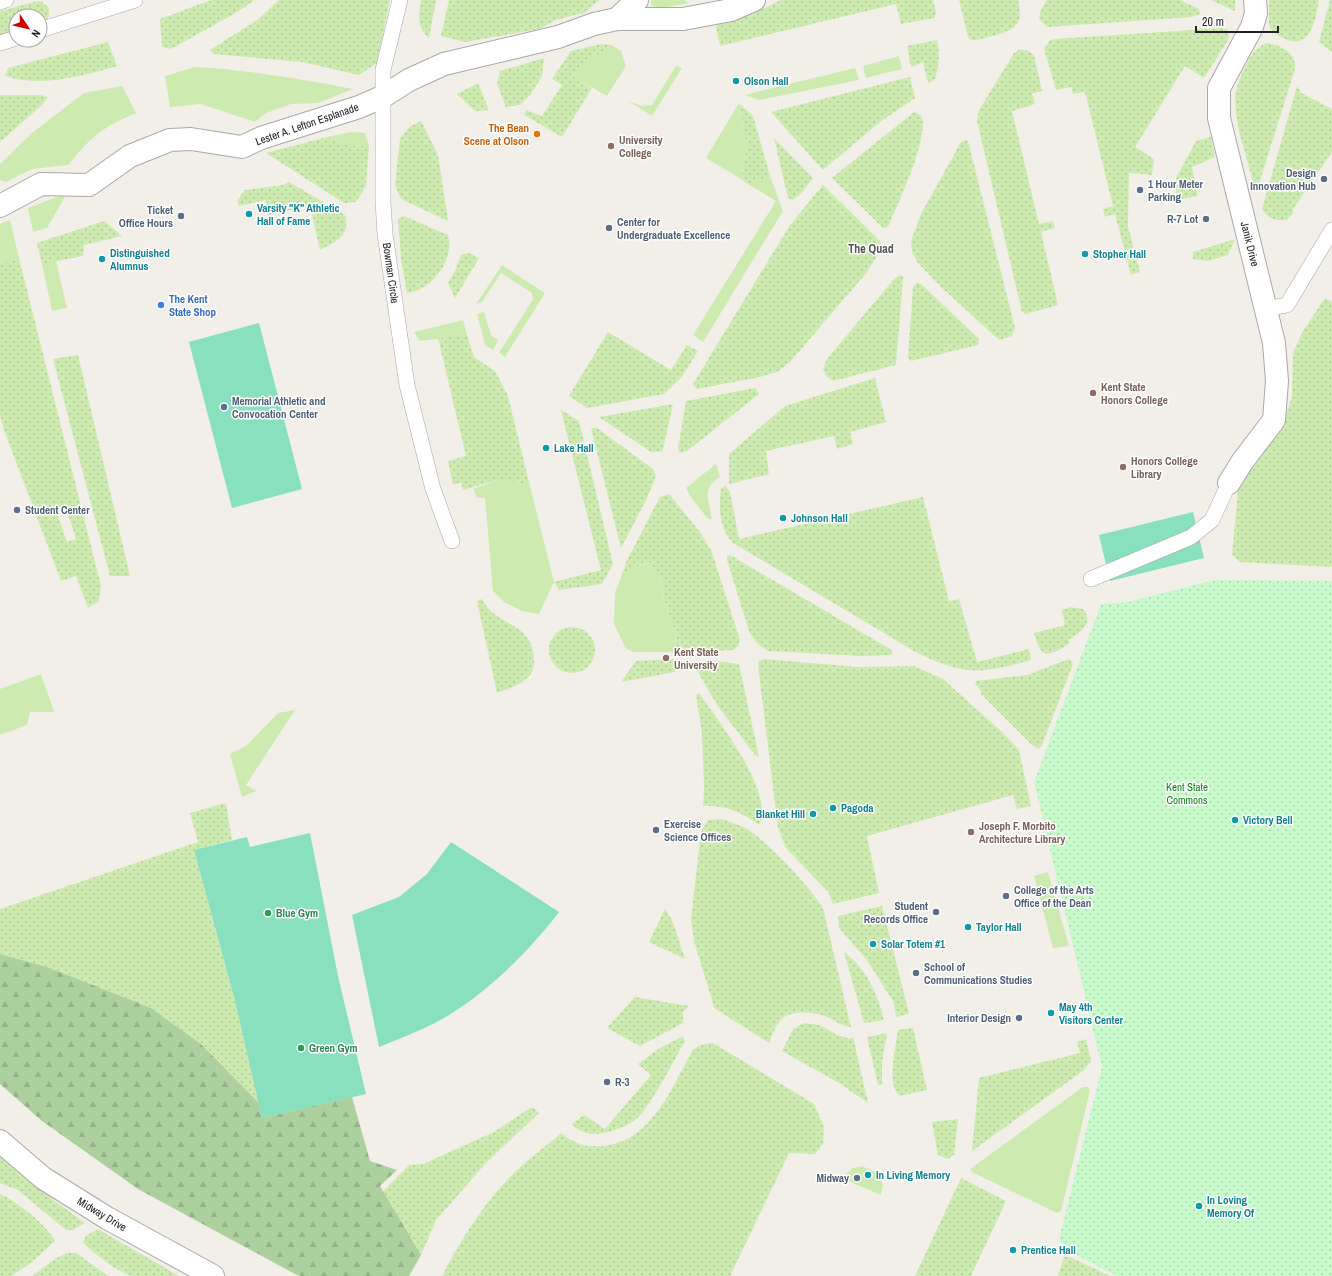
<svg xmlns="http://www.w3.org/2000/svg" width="1332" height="1276" font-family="'Archivo Narrow',sans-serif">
	<defs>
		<pattern id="grass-dots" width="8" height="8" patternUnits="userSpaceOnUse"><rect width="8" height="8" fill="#cdebb0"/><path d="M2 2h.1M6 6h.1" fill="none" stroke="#b0c997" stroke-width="1.8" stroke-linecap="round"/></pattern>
		<pattern id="forest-firs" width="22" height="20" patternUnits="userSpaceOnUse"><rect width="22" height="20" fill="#add19e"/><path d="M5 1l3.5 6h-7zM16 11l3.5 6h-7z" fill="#95b388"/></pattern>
		<pattern id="park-dots" width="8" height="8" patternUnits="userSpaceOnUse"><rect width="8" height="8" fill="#c8facc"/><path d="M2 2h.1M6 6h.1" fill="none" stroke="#acd6af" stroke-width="1.8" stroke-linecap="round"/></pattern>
	</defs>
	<rect width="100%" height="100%" fill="#f2efe9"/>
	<g fill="url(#grass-dots)" fill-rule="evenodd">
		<path d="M 211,0 L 254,0 L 239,11 L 171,49 L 162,47 L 160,19 Z"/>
		<path d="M 279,0 L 390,0 L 377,63 L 359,75 L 302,62 L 214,54 L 210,50 L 257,20 Z"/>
		<path d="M 421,0 L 436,0 L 429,38 C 416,26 419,15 421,0 Z"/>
		<path d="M 449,0 L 599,0 L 584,13 L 555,20 L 540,29 L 465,42 L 441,36 Z"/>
		<path d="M 781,0 L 933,0 L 936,13 L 934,18 L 901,24 L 896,4 L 720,46 L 716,26 L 721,21 L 767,7 Z"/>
		<path d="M 959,0 L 1018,0 C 1024,25 1015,30 993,36 C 986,37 978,41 971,40 L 968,37 Z"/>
		<path d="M 1047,0 L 1180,0 L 1199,9 L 1200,14 L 1192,17 L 1047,27 L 1039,19 L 1040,12 Z"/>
		<path d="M 1211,0 L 1235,0 L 1235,11 Z"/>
		<path d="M 1269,0 L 1319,0 C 1316,18 1311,51 1285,39 C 1281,37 1273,33 1270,28 C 1267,21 1270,8 1269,0 Z"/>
		<path d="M 1330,0 L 1332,0 L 1332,52 L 1319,42 Z"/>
		<path d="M 38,1 L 42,2 L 49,8 L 49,16 L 46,23 L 40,25 L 40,16 L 16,16 L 16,32 L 0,37 L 0,11 Z"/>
		<path d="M 1222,28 L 1227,29 L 1229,33 L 1228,40 L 1204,78 L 1185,66 L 1135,147 L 1154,159 L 1152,175 L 1129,173 L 1128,227 L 1140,272 L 1131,275 L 1115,214 L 1105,217 L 1103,209 L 1113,206 L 1085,92 L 1073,94 L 1071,87 L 1056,90 L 1044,49 L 1050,40 L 1056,39 Z"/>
		<path d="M 937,40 C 940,53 939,67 935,79 L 928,83 L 923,62 L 911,67 L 907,46 Z"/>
		<path d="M 108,42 L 117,66 C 83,76 40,88 5,76 L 8,68 Z"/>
		<path d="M 1268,43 C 1282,46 1297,53 1295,69 L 1259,184 L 1254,185 C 1247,157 1235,127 1235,98 C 1236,86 1242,73 1247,63 C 1253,53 1257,46 1268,43 Z"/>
		<path d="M 601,44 L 611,45 C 597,54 586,66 572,76 L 592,88 L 562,137 L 524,115 L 526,110 L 542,116 L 562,85 L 552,79 L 571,51 Z"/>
		<path d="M 1020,49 L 1028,51 L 1034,55 L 1042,91 L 1032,94 L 1035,104 L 1012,111 L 1039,224 L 1053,221 L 1055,228 L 1041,232 L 1058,305 L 1026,314 L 1022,312 L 977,121 L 979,110 L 1014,53 Z"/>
		<path d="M 544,58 L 542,76 L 531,94 L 520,105 L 506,107 L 497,84 L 500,71 Z"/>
		<path d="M 910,77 L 915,98 L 880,122 L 823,170 L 771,112 Z"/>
		<path d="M 478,83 L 489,110 L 475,111 L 457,94 Z"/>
		<path d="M 1297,86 L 1301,93 L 1332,109 L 1332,152 L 1293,209 L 1293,213 L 1287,220 C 1275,221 1268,219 1262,209 Z"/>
		<path d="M 0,95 L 41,95 L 48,97 L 42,105 L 0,142 Z"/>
		<path d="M 739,103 L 753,116 L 770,176 L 748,184 L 741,179 L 747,144 Z"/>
		<path d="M 914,112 L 922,116 C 928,141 899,200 889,225 L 886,228 L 882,227 L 832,178 Z"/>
		<path d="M 421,121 L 438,155 L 448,221 L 401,199 L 395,185 L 400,138 L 411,126 Z"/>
		<path d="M 327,137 L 346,145 L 369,146 L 366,186 L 356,202 L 344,203 L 266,153 Z"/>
		<path d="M 1211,137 L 1215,157 L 1192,167 L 1198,196 L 1176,200 L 1176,178 L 1196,141 Z"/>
		<path d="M 774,138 L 813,178 L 800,195 L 793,200 L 788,198 Z"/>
		<path d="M 965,140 L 968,141 L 1015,328 L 1012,336 L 999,340 L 941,287 L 918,263 L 912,252 L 911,241 L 921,214 L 961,142 Z"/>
		<path d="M 289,182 L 345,215 C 350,238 337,240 320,250 L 310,206 L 267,215 L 266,200 L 239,206 L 237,201 L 245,190 L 283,185 Z"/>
		<path d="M 823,185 L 881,242 L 877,256 L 867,272 L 790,362 L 777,372 L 760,377 L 697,389 L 693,384 L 790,225 Z"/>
		<path d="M 404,216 L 448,235 C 455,260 432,290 407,293 L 401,259 L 398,219 Z"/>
		<path d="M 104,221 L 122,236 L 84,245 L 83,256 L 42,264 L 37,243 Z"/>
		<path d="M 1235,239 L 1228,255 L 1208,261 L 1193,259 L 1193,252 Z"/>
		<path d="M 469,253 L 479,258 L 455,298 L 448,283 L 455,271 L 461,255 Z"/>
		<path d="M 19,258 L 101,586 L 99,601 L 88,608 L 76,576 L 61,581 L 4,430 L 0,415 L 0,263 ZM 66,507 L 76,539 L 67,542 L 56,510 Z"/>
		<path d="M 900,275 L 903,277 L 896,365 L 833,381 L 827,377 L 823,369 L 827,359 L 894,279 Z"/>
		<path d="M 917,283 L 921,284 L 979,339 L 978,345 L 911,361 L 908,358 L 913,287 Z"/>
		<path d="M 1325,298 L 1332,302 L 1332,567 L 1240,562 L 1232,555 L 1239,482 L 1281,429 L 1292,397 L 1293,353 L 1303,331 Z"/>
		<path d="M 608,332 L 671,370 L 687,345 L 698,351 L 681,378 L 664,394 L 587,408 L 569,396 Z"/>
		<path d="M 467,335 L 474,357 L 495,371 L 508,396 L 530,486 L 501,479 L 463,490 L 461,482 L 453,485 L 448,461 L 466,456 L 438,338 Z"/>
		<path d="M 78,355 L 130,576 L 110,576 L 53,359 Z"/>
		<path d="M 875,378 L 886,422 L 850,432 L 853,444 L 837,449 L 834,436 L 766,451 L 769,474 L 729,484 L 729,454 L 785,406 Z"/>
		<path d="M 755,388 L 759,394 L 687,451 L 680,453 L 678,448 L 686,401 Z"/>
		<path d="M 673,404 L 664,445 L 662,451 L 651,452 L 599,417 Z"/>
		<path d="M 561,410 L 579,421 L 613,564 L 602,584 L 559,590 L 554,582 L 601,570 Z"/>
		<path d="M 591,428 L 597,428 L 653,469 L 656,476 L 647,498 L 621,548 Z"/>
		<path d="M 725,486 L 730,492 L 739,539 L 923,497 L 949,601 L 959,599 L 977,662 L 1029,649 L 1031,660 C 1016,664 1000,669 985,670 C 960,673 936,662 914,651 L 733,543 C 720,531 718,506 721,489 Z"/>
		<path d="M 669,494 L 700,532 L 711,550 L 740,640 L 738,646 L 733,650 L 674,652 L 676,636 L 664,599 L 662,581 L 650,562 L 636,567 L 619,583 L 627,560 L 660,497 Z"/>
		<path d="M 730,555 L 890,649 L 893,653 L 891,655 L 862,656 L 768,651 C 759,646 754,640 749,631 L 727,560 L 727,556 Z"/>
		<path d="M 482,599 C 496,628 532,620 534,659 C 536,681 514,686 497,693 L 477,601 Z"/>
		<path d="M 1070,607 L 1083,609 C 1095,623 1080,633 1068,640 L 1070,643 C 1048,657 1042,661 1034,633 L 1065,625 L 1062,610 Z"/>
		<circle cx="572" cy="650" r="23"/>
		<path d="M 674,659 L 675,672 L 621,682 L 636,661 Z"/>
		<path d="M 764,659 L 858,667 L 914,666 L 943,679 L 1002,732 L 1019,750 L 1031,806 L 1017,809 L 1013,795 L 867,836 L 879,893 L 833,904 L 829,893 L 786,848 L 778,828 L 758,665 L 759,661 Z"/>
		<path d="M 1069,659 L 1073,664 L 1042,745 L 1039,749 L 1031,744 L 981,694 L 981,691 L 975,684 L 976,681 L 1027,675 Z"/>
		<path d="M 708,660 L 739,664 L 759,757 L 755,755 L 717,705 L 697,670 L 699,664 Z"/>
		<path d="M 699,693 C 717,719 776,794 759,825 C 740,811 726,805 703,806 L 704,786 L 702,734 L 696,695 Z"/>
		<path d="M 226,803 L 232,840 L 194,850 L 235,1001 L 259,1103 L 202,1045 L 47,967 L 0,954 L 0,909 L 198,842 L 190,813 Z"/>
		<path d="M 722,819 C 730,822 738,824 745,828 C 766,839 810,887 823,908 L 851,1027 C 841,1026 834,1020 825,1016 C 812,1012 790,1009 780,1021 C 775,1026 772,1036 769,1043 L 714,1008 L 712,1000 L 694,941 L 691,918 L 701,832 L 708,820 Z"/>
		<path d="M 882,906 L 909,1014 L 896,1017 L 894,1003 L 867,960 L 839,928 L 838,916 Z"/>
		<path d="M 665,909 L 673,922 L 685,959 L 649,942 Z"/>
		<path d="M 844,952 C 867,969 877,993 884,1020 L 864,1023 Z"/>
		<path d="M 635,997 L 689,1006 L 683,1012 L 683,1023 L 640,1046 L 607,1028 Z"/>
		<path d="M 804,1023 L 820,1025 L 837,1035 L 850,1039 L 853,1037 L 868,1103 L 839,1083 L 782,1051 L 793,1029 Z"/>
		<path d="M 913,1028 L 927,1090 L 900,1096 C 886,1087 896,1045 898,1030 Z"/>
		<path d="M 887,1033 L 882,1062 L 882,1085 L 878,1085 L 867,1037 Z"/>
		<path d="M 683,1036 L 685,1041 C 675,1058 648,1112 634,1121 C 624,1128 608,1133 596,1134 C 588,1134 577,1131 572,1124 L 584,1115 L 605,1129 L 651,1075 L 638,1064 L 660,1048 Z"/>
		<path d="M 1086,1039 L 1091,1061 L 1084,1070 L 972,1151 L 979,1078 L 1080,1053 L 1077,1042 Z"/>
		<path d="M 713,1043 L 814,1104 L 824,1127 L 823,1144 L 815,1154 L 789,1153 L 730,1276 L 442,1276 C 462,1238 485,1201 516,1171 C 530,1157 547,1146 561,1133 C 566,1137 572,1141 577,1143 C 585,1147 593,1146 601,1146 C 650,1144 672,1088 692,1051 C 698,1045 704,1044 713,1043 Z"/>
		<path d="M 532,1107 L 539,1113 L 486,1163 L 436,1220 L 421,1255 L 383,1191 L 409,1165 L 423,1164 L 494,1132 Z"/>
		<path d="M 958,1119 L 954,1155 L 948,1159 L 938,1155 L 932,1122 Z"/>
		<path d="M 0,1156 L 56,1202 L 85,1223 L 73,1230 L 66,1230 L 18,1190 L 0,1183 Z"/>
		<path d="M 961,1178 L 1006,1201 L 971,1276 L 915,1276 Z"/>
		<path d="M 0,1194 C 16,1201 47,1225 55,1241 L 32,1262 L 12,1276 L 0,1276 Z"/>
		<path d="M 98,1229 L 179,1276 C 167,1276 142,1276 132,1276 C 119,1273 91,1252 83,1242 L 86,1236 Z"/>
		<path d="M 67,1253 L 76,1253 L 108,1276 L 32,1276 L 55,1259 Z"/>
		<path d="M 1064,1257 L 1070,1257 L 1110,1276 L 1058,1276 Z"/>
	</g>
	<path fill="url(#forest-firs)" d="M 0,954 L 47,967 L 151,1008 L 202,1045 L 259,1103 L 262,1118 L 352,1097 L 370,1161 L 397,1170 L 380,1186 L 421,1255 L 409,1276 L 301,1276 L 295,1274 L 138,1189 L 42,1121 L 0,1084 Z"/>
	<path fill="url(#park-dots)" d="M 1214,580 L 1332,581 L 1332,1276 L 1117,1276 L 1070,1252 L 1059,1239 L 1102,1067 L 1034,782 L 1101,604 L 1128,602 Z"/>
	<g fill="#cdebb0">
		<path d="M 651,0 L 684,0 L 689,3 L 657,9 L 651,5 Z"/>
		<path d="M 611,45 L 621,51 L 626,66 L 607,96 L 572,76 C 585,66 597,54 611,45 Z"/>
		<path d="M 899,56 L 902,69 L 866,78 L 863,66 Z"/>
		<path d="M 676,66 L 682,68 L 652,116 L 628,101 L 642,106 L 652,105 Z"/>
		<path d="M 195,67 C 248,70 300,79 353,89 L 318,103 L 291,104 L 266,113 L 255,122 L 201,104 L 170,107 L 165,76 Z"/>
		<path d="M 855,68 L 859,80 L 759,100 L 744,95 Z"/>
		<path d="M 122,86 L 136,113 C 101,128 92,136 68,165 L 32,169 L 6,182 L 0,180 L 0,164 L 32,133 L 84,93 Z"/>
		<path d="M 739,103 L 747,144 L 741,179 L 706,158 Z"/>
		<path d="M 351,132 L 365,133 L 369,146 L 346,145 L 327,137 Z"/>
		<path d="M 770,176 L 783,211 L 703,342 L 693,335 L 776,201 L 748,184 Z"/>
		<path d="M 67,193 L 47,228 L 33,232 L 28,208 Z"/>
		<path d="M 10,220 L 19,258 L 0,263 L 0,224 Z"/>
		<path d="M 56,261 L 67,308 L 52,311 L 42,264 Z"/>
		<path d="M 502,265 L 545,293 L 505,357 L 499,353 L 533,299 L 532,293 L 501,273 L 482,302 L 476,304 Z"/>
		<path d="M 484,312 L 491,335 L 498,340 L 493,350 L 485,345 L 477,314 Z"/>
		<path d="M 463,320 L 467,335 L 420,341 L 414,332 Z"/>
		<path d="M 716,464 L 720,477 C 701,488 709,500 712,519 L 708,519 L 690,496 L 686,488 Z"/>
		<path d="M 501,479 L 530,486 L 554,582 L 539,614 L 522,611 L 504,602 L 493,591 L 485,498 L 477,498 L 473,489 Z"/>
		<path d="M 650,562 L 662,581 L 664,599 L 676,636 L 674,652 L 633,652 L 626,649 L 614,624 L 615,592 L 619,583 L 632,569 Z"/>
		<path d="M 41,674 L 54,712 L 30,712 L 27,725 L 0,735 L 0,689 Z"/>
		<path d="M 295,710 L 246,785 L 256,791 L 242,797 L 230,754 L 246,746 L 278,713 Z"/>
		<path d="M 1048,872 L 1069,946 L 1053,948 L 1034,876 Z"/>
		<path d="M 1083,1087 L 1088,1087 L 1090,1091 L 1061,1211 L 1057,1213 L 972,1172 L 970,1169 Z"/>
		<path d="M 862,1166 L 875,1172 L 883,1184 L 881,1195 L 841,1178 L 853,1168 Z"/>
	</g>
	<g fill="#88e0be">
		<path d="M 259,323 L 302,489 L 232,508 L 189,342 Z"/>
		<path d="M 1193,512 L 1204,558 L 1110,581 L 1099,535 Z"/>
		<path d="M 310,833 L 338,976 L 366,1094 L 262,1118 L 235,1001 L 194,850 L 247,837 L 250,847 Z"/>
		<path d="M 451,842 L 559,912 C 527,954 482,998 435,1023 C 417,1032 398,1039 379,1047 L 352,915 L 399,897 L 427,874 Z"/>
	</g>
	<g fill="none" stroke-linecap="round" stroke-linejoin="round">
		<defs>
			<g id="service">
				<path d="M 400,0 L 383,70 L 383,202 L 385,234 L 407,385 L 433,489 L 452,541"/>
				<path d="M 0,2 L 6,0"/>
				<path d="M 40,30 L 135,0"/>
				<path d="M 0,43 L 16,38"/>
				<path d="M 1266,309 L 1287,305 L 1332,230"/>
				<path d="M 1091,579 L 1191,537 L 1212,520 L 1229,483"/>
			</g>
			<g id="pedestrian">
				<path d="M 617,19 L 683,19 L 731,10 L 754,0"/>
				<path d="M 0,206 L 41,184 L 89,185 L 130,156 L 170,140 L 191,139 L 242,147 L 261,138 L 359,107 L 384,96 L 409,80 L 444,64 L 558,37 L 594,24 L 617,19 L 637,0"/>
			</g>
			<g id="minor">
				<path d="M 1229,483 L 1242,462 L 1274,420 L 1277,381 L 1274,343 L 1219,118 L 1219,88 L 1252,27 L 1256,13 L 1255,0"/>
				<path d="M 0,1141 L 43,1178 L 107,1218 L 213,1276"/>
			</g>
		</defs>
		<use href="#service" stroke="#a9a9a9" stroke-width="16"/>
		<use href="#pedestrian" stroke="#a9a9a9" stroke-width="24"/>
		<use href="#minor" stroke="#a9a9a9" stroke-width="24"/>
		<use href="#service" stroke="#fff" stroke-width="15"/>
		<use href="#pedestrian" stroke="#fff" stroke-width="22"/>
		<use href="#minor" stroke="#fff" stroke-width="22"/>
	</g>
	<g fill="#0f9aa8" stroke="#fff" stroke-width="1.5">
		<circle cx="736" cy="81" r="4"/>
		<circle cx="249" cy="214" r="4"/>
		<circle cx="1085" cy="254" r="4"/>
		<circle cx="102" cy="259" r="4"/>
		<circle cx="546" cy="448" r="4"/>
		<circle cx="783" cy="518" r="4"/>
		<circle cx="833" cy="808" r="4"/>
		<circle cx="813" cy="814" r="4"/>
		<circle cx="1235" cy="820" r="4"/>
		<circle cx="968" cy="927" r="4"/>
		<circle cx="873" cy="944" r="4"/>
		<circle cx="1051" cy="1013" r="4"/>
		<circle cx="868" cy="1175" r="4"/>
		<circle cx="1199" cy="1206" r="4"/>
		<circle cx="1013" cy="1250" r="4"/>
	</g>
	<circle fill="#e8710a" stroke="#fff" stroke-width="1.5" cx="537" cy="134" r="4"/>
	<g fill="#8d6e63" stroke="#fff" stroke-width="1.5">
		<circle cx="611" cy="146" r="4"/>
		<circle cx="1093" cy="393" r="4"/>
		<circle cx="1123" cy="467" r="4"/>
		<circle cx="666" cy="658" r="4"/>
		<circle cx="971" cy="832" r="4"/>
	</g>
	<g fill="#5c6f8a" stroke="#fff" stroke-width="1.5">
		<circle cx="1324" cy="179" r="4"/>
		<circle cx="1140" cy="190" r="4"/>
		<circle cx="181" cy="216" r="4"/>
		<circle cx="1206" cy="219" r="4"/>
		<circle cx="609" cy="228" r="4"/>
		<circle cx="224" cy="407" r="4"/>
		<circle cx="17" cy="510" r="4"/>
		<circle cx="656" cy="830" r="4"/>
		<circle cx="1006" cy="896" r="4"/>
		<circle cx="936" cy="912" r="4"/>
		<circle cx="916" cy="973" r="4"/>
		<circle cx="1019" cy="1018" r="4"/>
		<circle cx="607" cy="1082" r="4"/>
		<circle cx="857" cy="1178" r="4"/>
	</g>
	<circle fill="#3f7fe0" stroke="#fff" stroke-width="1.5" cx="161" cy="305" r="4"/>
	<g fill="#2e9e5b" stroke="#fff" stroke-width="1.5">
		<circle cx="268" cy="913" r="4"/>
		<circle cx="301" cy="1048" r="4"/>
	</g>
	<g text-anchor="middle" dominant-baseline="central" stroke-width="3" stroke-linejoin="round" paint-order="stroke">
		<g font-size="11" font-weight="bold" fill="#0d838f" stroke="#fff" text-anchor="start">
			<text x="744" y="81">Olson Hall</text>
			<text x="257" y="208">Varsity "K" Athletic<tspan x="257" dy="13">Hall of Fame</tspan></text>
			<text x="110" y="253">Distinguished<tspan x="110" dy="13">Alumnus</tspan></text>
			<text x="1093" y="254">Stopher Hall</text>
			<text x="554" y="448">Lake Hall</text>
			<text x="791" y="518">Johnson Hall</text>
			<text x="841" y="808">Pagoda</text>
			<text x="805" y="814" text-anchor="end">Blanket Hill</text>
			<text x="1243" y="820">Victory Bell</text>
			<text x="976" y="927">Taylor Hall</text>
			<text x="881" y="944">Solar Totem #1</text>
			<text x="1059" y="1007">May 4th<tspan x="1059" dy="13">Visitors Center</tspan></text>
			<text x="876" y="1175">In Living Memory</text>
			<text x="1207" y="1200">In Loving<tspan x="1207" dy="13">Memory Of</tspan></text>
			<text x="1021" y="1250">Prentice Hall</text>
		</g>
		<g font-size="11" fill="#222" stroke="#fff">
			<text transform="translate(307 124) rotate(-19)">Lester A. Lefton Esplanade</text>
			<text transform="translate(1250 244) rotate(76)">Janik Drive</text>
			<text transform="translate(391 273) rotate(82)">Bowman Circle</text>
			<text transform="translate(102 1214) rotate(31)">Midway Drive</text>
		</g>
		<g font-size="11" font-weight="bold" fill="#c56008" stroke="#fff" text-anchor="end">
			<text x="529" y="128">The Bean<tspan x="529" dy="13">Scene at Olson</tspan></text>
		</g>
		<g font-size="11" font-weight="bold" fill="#785e54" stroke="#fff" text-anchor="start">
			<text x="619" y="140">University<tspan x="619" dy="13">College</tspan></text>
			<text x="1101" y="387">Kent State<tspan x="1101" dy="13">Honors College</tspan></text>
			<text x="1131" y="461">Honors College<tspan x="1131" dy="13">Library</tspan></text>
			<text x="674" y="652">Kent State<tspan x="674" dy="13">University</tspan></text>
			<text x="979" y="826">Joseph F. Morbito<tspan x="979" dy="13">Architecture Library</tspan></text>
		</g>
		<g font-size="11" font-weight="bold" fill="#4e5e75" stroke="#fff" text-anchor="start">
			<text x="1316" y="173" text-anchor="end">Design<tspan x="1316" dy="13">Innovation Hub</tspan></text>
			<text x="1148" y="184">1 Hour Meter<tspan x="1148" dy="13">Parking</tspan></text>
			<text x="173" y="210" text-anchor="end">Ticket<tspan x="173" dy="13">Office Hours</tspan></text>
			<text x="1198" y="219" text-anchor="end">R-7 Lot</text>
			<text x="617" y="222">Center for<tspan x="617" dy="13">Undergraduate Excellence</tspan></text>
			<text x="232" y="401">Memorial Athletic and<tspan x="232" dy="13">Convocation Center</tspan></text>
			<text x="25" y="510">Student Center</text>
			<text x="664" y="824">Exercise<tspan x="664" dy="13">Science Offices</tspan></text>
			<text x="1014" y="890">College of the Arts<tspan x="1014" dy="13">Office of the Dean</tspan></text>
			<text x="928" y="906" text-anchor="end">Student<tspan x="928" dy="13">Records Office</tspan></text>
			<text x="924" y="967">School of<tspan x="924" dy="13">Communications Studies</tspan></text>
			<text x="1011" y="1018" text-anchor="end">Interior Design</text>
			<text x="615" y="1082">R-3</text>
			<text x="849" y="1178" text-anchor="end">Midway</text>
		</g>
		<g font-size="11" font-weight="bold" fill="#366cbe" stroke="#fff" text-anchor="start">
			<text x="169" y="299">The Kent<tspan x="169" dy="13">State Shop</tspan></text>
		</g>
		<g font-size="11" fill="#0c8416" stroke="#fff">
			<text x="1187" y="787">Kent State<tspan x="1187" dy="13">Commons</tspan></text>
		</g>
		<g font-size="11" font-weight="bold" fill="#27864d" stroke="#fff" text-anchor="start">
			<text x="276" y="913">Blue Gym</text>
			<text x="309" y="1048">Green Gym</text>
		</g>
		<g font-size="12" font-weight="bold" fill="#555" stroke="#fff">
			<text x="871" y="249">The Quad</text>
		</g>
	</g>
	<g transform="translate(28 28) rotate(125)"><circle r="19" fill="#ffffff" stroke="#a7a7a7"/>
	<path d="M0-3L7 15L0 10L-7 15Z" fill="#d40000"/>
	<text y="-6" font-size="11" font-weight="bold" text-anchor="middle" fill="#222222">N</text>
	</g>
	<path d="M1196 26v6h82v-6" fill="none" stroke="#222222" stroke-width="2"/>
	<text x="1202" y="26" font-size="12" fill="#222222" stroke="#ffffff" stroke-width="3" paint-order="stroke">20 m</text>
</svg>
